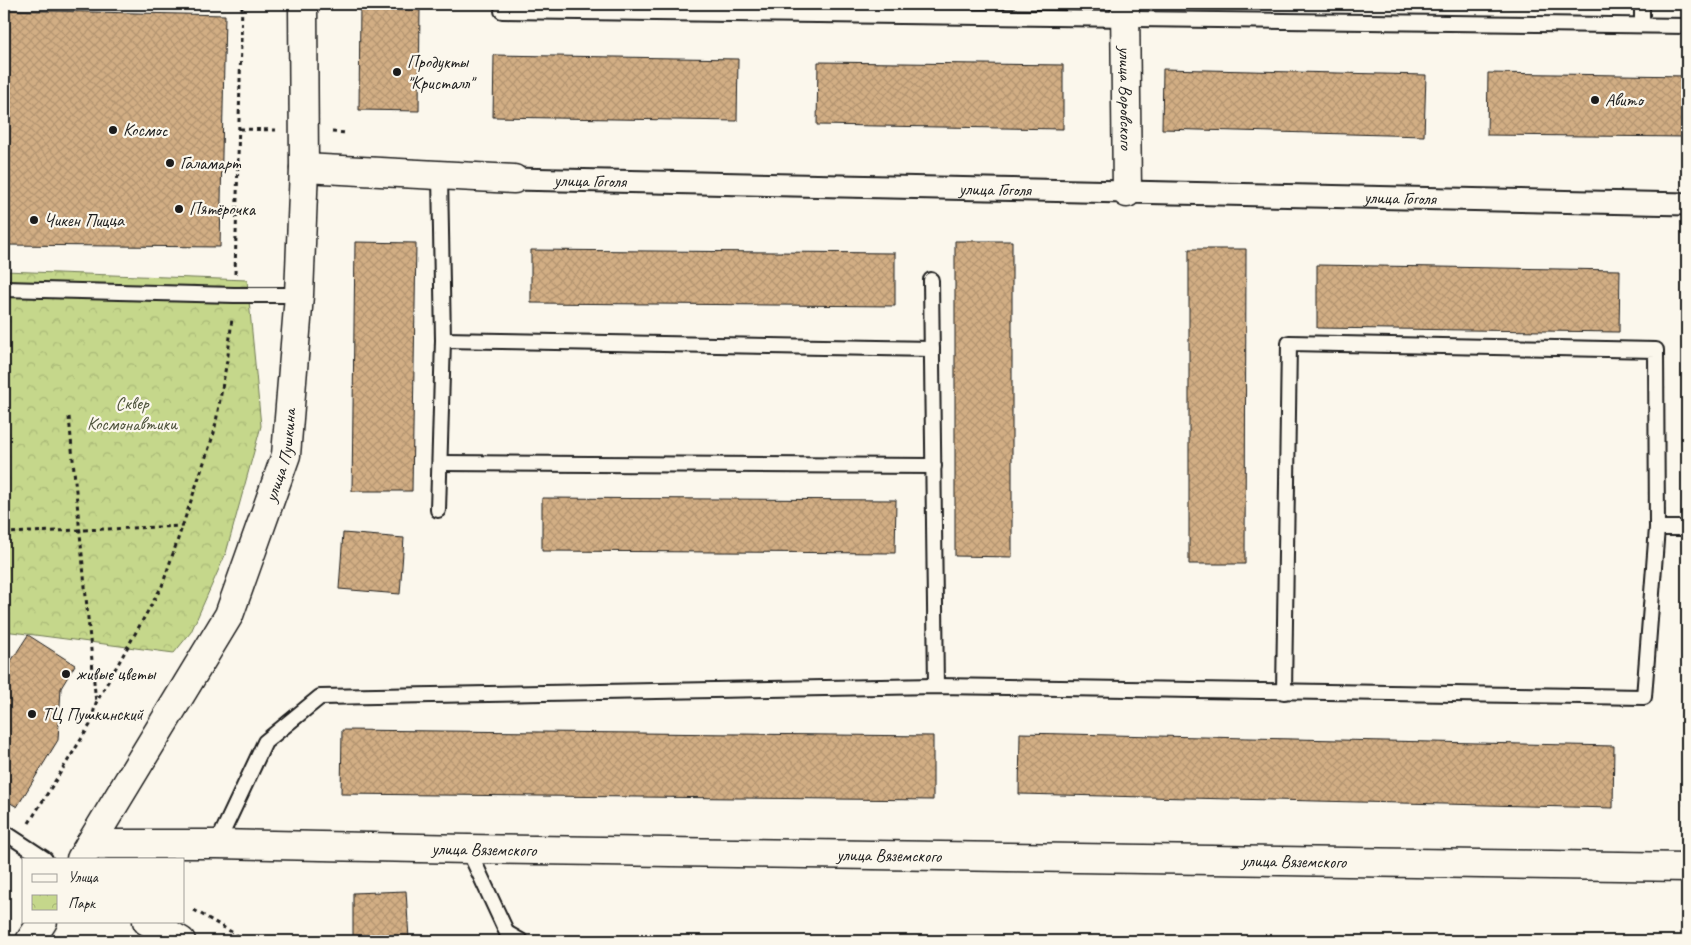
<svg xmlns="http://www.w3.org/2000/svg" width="1691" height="945" font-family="Caveat,sans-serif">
	<defs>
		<pattern id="park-crowns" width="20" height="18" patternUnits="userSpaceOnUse" patternTransform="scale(1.25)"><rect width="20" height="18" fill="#c5d78b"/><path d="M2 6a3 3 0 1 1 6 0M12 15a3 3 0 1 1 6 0" fill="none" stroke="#a9b877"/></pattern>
		<pattern id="building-cross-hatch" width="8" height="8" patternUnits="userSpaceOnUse" patternTransform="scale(1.25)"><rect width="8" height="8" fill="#d2ae84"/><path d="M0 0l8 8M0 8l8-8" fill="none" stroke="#b49571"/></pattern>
	</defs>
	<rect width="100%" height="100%" fill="#fbf7ec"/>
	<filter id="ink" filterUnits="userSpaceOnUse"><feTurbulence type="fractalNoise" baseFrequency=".02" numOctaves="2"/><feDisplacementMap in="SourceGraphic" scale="10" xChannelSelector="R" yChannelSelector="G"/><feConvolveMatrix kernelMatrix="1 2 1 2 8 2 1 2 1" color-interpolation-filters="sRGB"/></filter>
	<g filter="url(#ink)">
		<path fill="url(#park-crowns)" stroke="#707a54" d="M 4,271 L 247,280 L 261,426 L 226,553 L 191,632 L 174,653 L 4,631 Z"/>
		<g fill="url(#building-cross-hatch)" stroke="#1c1c1c">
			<path d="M 360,4 L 420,4 L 419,111 L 359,110 Z"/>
			<path d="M 4,10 L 225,15 L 220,247 L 4,245 Z"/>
			<path d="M 494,55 L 738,59 L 737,121 L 493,117 Z"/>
			<path d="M 818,62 L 1063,65 L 1063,129 L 817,125 Z"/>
			<path d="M 1163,69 L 1426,75 L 1424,136 L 1162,129 Z"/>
			<path d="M 1488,73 L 1687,76 L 1687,137 L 1487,135 Z"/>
			<path d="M 955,241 L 1012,241 L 1012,557 L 955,556 Z"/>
			<path d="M 355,242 L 416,243 L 412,491 L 352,491 Z"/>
			<path d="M 1189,249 L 1246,249 L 1245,564 L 1189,564 Z"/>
			<path d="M 531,250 L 895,253 L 895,306 L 531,303 Z"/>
			<path d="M 1317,265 L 1620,270 L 1619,332 L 1317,328 Z"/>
			<path d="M 542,498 L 896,500 L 895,553 L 542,551 Z"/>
			<path d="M 343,533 L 404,538 L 400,594 L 339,589 Z"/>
			<path d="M 28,635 L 75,665 L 61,688 L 58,740 L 17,807 L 4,799 L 4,672 Z"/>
			<path d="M 342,730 L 933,736 L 933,800 L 341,794 Z"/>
			<path d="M 1020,733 L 1614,746 L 1613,808 L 1019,794 Z"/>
			<path d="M 1687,736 L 1687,806 L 1684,806 Z"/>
			<path d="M 406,891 L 409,939 L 413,941 L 353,941 L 353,893 Z"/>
		</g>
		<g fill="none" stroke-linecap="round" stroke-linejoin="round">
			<defs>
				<g id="service">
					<path d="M 502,11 L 1687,26"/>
					<path d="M 1642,25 L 1642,4"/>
					<path d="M 931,280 L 936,686"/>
					<path d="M 4,289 L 234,295 L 299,295"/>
					<path d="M 443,340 L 932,349"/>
					<path d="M 440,463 L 934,466"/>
					<path d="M 438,510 L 443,340 L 440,176"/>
					<path d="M 1284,692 L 1289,343 L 1656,350 L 1657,528 L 1687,528"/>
					<path d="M 4,832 L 45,859"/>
					<path d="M 217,844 L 265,742 L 320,697 L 936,686 L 1644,697 L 1657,528"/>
					<path d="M 468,849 L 507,933 L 521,941"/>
				</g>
				<g id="pedestrian">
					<path id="s1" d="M 514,179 L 1687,204"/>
				</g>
				<g id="minor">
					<path id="s2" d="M 1125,4 L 1127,193"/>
					<path d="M 304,168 L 514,179"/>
					<path d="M 147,921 L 181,941"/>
				</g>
				<g id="tertiary">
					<path id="s3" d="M 90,844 L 217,844 L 468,849 L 1687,867"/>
				</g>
				<g id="secondary">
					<path id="s4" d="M 81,859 L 229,615 L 286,455 L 299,295 L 304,168 L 303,4"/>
					<path d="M 30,941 L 43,921"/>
				</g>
			</defs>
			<use href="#service" stroke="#1c1c1c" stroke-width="18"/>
			<use href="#pedestrian" stroke="#1c1c1c" stroke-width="25"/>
			<use href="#minor" stroke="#1c1c1c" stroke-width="31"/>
			<use href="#tertiary" stroke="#1c1c1c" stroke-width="31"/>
			<use href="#secondary" stroke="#1c1c1c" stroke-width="31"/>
			<g stroke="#1c1c1c" stroke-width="3" stroke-dasharray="4 4" stroke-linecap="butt">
				<path d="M 240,129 L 276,130"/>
				<path d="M 332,132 L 346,133"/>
				<path d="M 235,274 L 242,4"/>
				<path d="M 69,417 L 96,703"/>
				<path d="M 4,533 L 184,526"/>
				<path d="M 29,823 L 90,725 L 96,703 L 162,586 L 214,433 L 228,355 L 232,318"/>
				<path d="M 194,910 L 247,941"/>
			</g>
			<use href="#service" stroke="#fbf7ec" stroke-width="14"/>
			<use href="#pedestrian" stroke="#fbf7ec" stroke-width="21"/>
			<use href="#minor" stroke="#fbf7ec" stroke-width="28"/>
			<use href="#tertiary" stroke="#fbf7ec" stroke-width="28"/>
			<use href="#secondary" stroke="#fbf7ec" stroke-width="28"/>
		</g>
	</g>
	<g fill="#1c1c1c" stroke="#fbf7ec" stroke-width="2">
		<circle cx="397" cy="72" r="5"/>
		<circle cx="1595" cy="100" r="5"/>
		<circle cx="113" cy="130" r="5"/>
		<circle cx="170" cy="163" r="5"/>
		<circle cx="179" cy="209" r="5"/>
		<circle cx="34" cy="220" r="5"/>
		<circle cx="66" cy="674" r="5"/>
		<circle cx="32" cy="714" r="5"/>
	</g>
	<g text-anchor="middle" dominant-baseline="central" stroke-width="4.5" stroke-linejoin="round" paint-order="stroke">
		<g font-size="18" fill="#1c1c1c" stroke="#fbf7ec" text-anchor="start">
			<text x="407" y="62">Продукты<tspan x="407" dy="21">"Кристалл"</tspan></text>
			<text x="1605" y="100">Авито</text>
			<text x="123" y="130">Космос</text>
			<text x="180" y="163">Галамарт</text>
			<text x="189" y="209">Пятёрочка</text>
			<text x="44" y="220">Чикен Пицца</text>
			<text x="76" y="674">живые цветы</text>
			<text x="42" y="714">ТЦ Пушкинский</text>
		</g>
		<g font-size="18" fill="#1c1c1c" stroke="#fbf7ec">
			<text stroke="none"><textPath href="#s2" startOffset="94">улица Воровского</textPath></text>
			<text stroke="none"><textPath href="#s1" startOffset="76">улица Гоголя</textPath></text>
			<text stroke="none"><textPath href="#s1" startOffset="481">улица Гоголя</textPath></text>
			<text stroke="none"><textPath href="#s1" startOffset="886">улица Гоголя</textPath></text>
			<text stroke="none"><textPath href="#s4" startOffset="454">улица Пушкина</textPath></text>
			<text stroke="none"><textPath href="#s3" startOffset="394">улица Вяземского</textPath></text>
			<text stroke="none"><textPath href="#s3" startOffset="799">улица Вяземского</textPath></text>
			<text stroke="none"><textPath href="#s3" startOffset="1204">улица Вяземского</textPath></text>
		</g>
		<g font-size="18" fill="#4f543d" stroke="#fbf7ec">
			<text x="132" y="403">Сквер<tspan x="132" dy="21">Космонавтики</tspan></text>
		</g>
	</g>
	<rect width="1691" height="945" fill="none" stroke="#fbf7ec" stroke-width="20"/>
	<rect x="10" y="10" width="1671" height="925" fill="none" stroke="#1c1c1c" stroke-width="2" filter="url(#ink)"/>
	<rect x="22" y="858" width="162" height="65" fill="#fbf7ec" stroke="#a29f99"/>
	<rect x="32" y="874" width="25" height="8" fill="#fbf7ec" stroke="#a29f99"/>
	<text x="68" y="882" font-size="15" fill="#1c1c1c">Улица</text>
	<rect x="32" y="895" width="25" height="15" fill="url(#park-crowns)" stroke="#a29f99"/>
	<text x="68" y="908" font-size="15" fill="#1c1c1c">Парк</text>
</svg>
